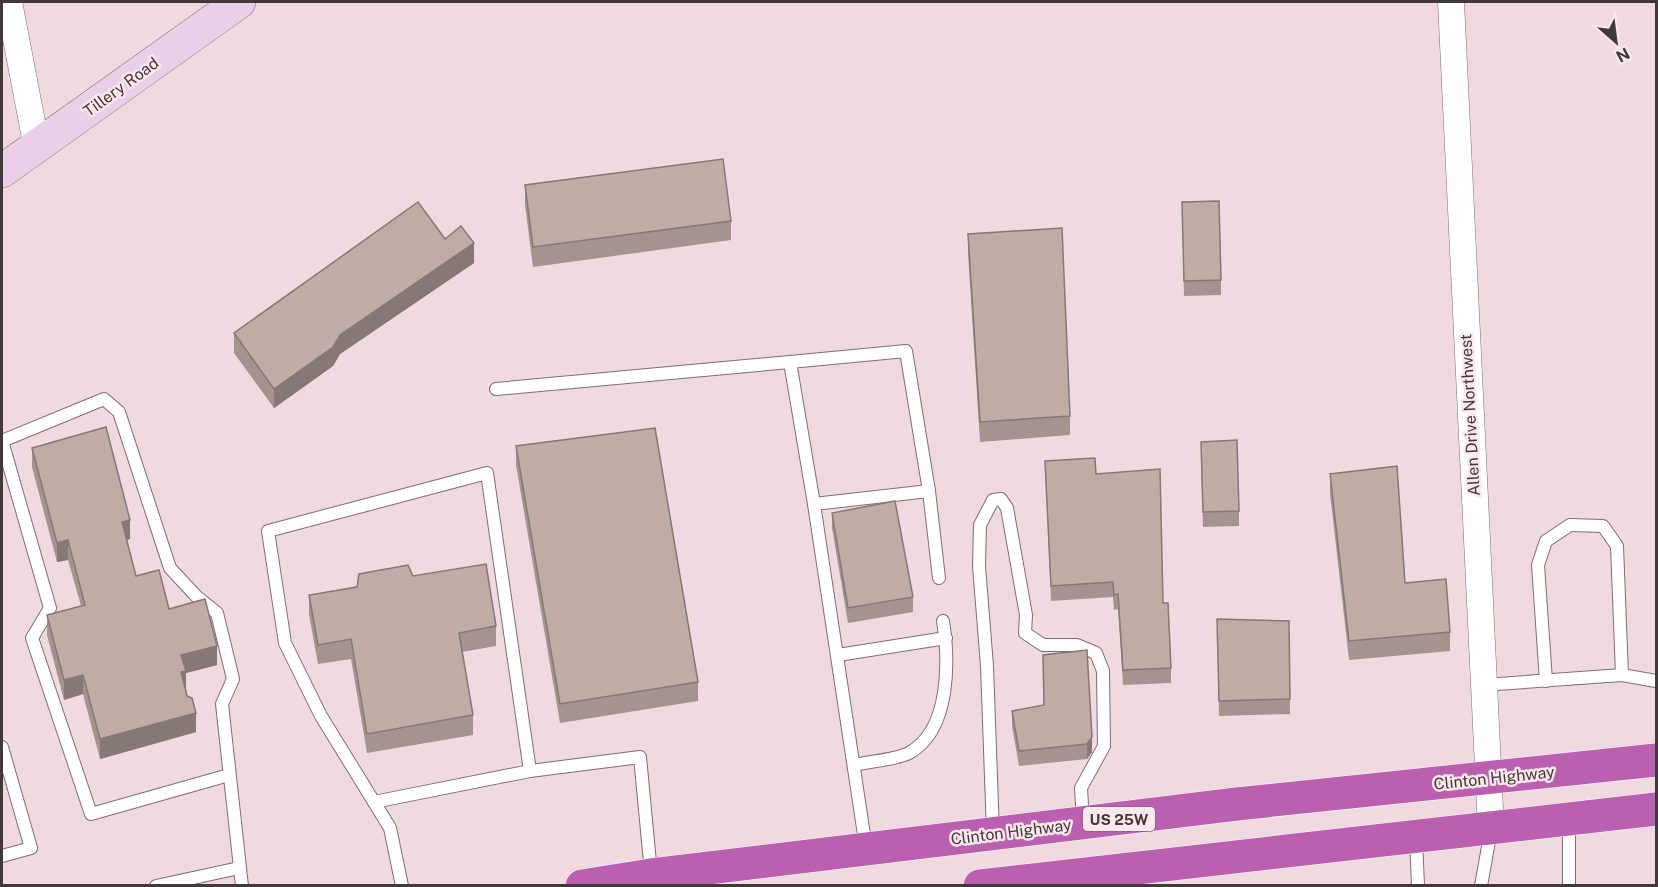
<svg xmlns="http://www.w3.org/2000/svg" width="1658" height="887" font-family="'Public Sans',sans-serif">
	<rect width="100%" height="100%" fill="#f0dadf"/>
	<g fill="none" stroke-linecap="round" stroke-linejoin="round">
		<defs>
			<g id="lane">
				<path d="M 496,389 L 790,362"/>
				<path d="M 814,504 L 790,362 L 906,351 L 929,491 L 939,578"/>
				<path d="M 838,655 L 946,638"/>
				<path d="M 1546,681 L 1538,565 L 1546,541 L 1570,525 L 1603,526 L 1617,546 L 1622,675"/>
				<path d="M 1483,685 L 1622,675 L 1656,681"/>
				<path d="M 2,747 L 31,848 L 2,856"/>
				<path d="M 855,765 C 871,761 895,760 909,753 C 951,730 949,660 943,621"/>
				<path d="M 229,775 L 91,814 L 32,638 L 50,608 L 2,441 L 104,399 L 119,412 L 170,568 L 197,597 L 217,613 L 233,679 L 222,704 L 242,886"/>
				<path d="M 374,802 L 530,771"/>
				<path d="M 1569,821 L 1569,886"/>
				<path d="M 993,833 L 987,666 L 979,566 L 980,525 L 993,500 L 1001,499 L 1007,508 L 1026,615 L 1025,633 L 1043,645 L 1077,645 L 1096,653 L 1103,671 L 1104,746 L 1081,788 L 1083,822"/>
				<path d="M 1416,839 L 1418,886"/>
				<path d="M 866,848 L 814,504 L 929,491"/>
				<path d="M 156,886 L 239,868"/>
				<path d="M 402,886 L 390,828 L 321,716 L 285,643 L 268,531 L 487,473 L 530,771 L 640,757 L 651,873"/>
				<path d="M 1481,886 L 1491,830"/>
			</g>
			<g id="street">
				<path d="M 9,2 L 37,148"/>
				<path d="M 1451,2 L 1491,829"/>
			</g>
			<path id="secondary" d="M 2,171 L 239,2"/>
			<g id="highway">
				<path d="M 582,886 L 651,875 L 1237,804 L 1656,760"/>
				<path d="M 980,886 L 1656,809"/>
			</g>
		</defs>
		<use href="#lane" stroke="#806d72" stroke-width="14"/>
		<use href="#street" stroke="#806d72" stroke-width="27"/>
		<use href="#secondary" stroke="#806d72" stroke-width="34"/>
		<use href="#highway" stroke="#fff" stroke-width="34"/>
		<use href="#lane" stroke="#fff" stroke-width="12"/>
		<use href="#street" stroke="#fff" stroke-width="26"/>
		<use href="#secondary" stroke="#ebcfe8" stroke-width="33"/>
		<use href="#highway" stroke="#bb60b1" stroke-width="33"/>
	</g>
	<g fill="#a59390">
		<path d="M 525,185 L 731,221 L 731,240 L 533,267 L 525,205 Z"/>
		<path d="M 1182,202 L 1221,280 L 1221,295 L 1184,296 Z"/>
		<path d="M 968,234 L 1070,416 L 1070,435 L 980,442 L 968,253 Z"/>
		<path d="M 445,239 L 474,263 L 340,354 L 333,366 L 274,408 L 234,353 L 234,333 Z"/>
		<path d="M 516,446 L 698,682 L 698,701 L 560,723 L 516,465 Z"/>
		<path d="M 32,448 L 130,539 L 127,540 L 136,576 L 169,609 L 217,665 L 186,673 L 186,690 L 196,732 L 100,759 L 83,694 L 64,700 L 47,635 L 47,615 L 81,606 L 68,560 L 57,562 L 32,467 Z"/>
		<path d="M 1201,457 L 1239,511 L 1239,526 L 1203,527 Z"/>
		<path d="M 1045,461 L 1096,474 L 1163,603 L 1171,668 L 1171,683 L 1123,685 L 1118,609 L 1114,610 L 1113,597 L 1051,601 Z"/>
		<path d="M 1330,474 L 1405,583 L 1450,632 L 1450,651 L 1349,660 L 1330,493 Z"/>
		<path d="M 832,513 L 913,597 L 913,612 L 848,623 L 832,528 Z"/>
		<path d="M 413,576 L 496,626 L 496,646 L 462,652 L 473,715 L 473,735 L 367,753 L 351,659 L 318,664 L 309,615 L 309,595 Z"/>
		<path d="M 1217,619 L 1289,621 L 1290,714 L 1219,716 Z"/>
		<path d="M 1043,655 L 1092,752 L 1087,759 L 1019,766 L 1012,726 L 1012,711 L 1044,705 Z"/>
	</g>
	<g fill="#867875">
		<path d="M 474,243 L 474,263 L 340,354 L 333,366 L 274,408 L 274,389 L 340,335 Z"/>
		<path d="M 130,520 L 130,539 L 122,541 L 122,522 Z"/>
		<path d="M 68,540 L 68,560 L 57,562 L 57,543 Z"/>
		<path d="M 217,646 L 217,665 L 186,673 L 186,691 L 181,692 L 181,655 Z"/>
		<path d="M 83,675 L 83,694 L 64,700 L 64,680 Z"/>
		<path d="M 196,713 L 196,732 L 100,759 L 100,739 Z"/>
		<path d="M 1092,737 L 1092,752 L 1087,759 L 1087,744 Z"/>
	</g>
	<g fill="#c0aba7" stroke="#867875" stroke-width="1.5">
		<path d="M 723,159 L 731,221 L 533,247 L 525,185 Z"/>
		<path d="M 1219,201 L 1221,280 L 1184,281 L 1182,202 Z"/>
		<path d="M 418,202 L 445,239 L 461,226 L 474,243 L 340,335 L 333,347 L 274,389 L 234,333 Z"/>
		<path d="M 1062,228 L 1070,416 L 980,422 L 968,234 Z"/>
		<path d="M 106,427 L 130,520 L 122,522 L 136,576 L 159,570 L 169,609 L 205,599 L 217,646 L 181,655 L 186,671 L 181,672 L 187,696 L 192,698 L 196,713 L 100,739 L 83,675 L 64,680 L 47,615 L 85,605 L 68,540 L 57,543 L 32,448 Z"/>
		<path d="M 655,428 L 698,682 L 560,704 L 516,446 Z"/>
		<path d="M 1237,440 L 1239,511 L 1203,512 L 1201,442 Z"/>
		<path d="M 1095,458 L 1096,474 L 1160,469 L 1163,603 L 1168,603 L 1171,668 L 1123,670 L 1118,594 L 1114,595 L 1113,582 L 1051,586 L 1045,461 Z"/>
		<path d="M 1397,466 L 1405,583 L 1446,579 L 1450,632 L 1349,641 L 1330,474 Z"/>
		<path d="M 895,501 L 913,597 L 848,608 L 832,513 Z"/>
		<path d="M 486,564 L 496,626 L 459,633 L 473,715 L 367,734 L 351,639 L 318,645 L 309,595 L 357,587 L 359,574 L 408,565 L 413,576 Z"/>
		<path d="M 1217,619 L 1289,621 L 1290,699 L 1219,701 Z"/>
		<path d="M 1087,650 L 1092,737 L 1087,744 L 1019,751 L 1012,711 L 1044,705 L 1043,655 Z"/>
	</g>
	<g text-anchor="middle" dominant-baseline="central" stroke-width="5" stroke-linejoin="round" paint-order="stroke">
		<rect fill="#fde7ec" stroke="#796c6f" stroke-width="1.5" x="1083" y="807" width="72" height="24" rx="4.5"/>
		<g font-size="15" font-weight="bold" fill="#41383a">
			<text x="1119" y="819">US 25W</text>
		</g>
		<g font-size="16" fill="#41383a" stroke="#fde7ec">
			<text transform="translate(121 87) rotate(-36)">Tillery Road</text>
			<text transform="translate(1470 415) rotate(-93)">Allen Drive Northwest</text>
			<text transform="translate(1494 778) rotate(-6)">Clinton Highway</text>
			<text transform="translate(1011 832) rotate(-7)">Clinton Highway</text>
		</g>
	</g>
	<rect width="1658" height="887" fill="none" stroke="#41383a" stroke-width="6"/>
	<g transform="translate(1616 42) rotate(152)" stroke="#fde7ec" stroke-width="4.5" paint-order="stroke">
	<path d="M0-4.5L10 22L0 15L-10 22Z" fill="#41383a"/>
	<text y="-9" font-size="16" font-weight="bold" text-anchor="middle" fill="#41383a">N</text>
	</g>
</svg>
